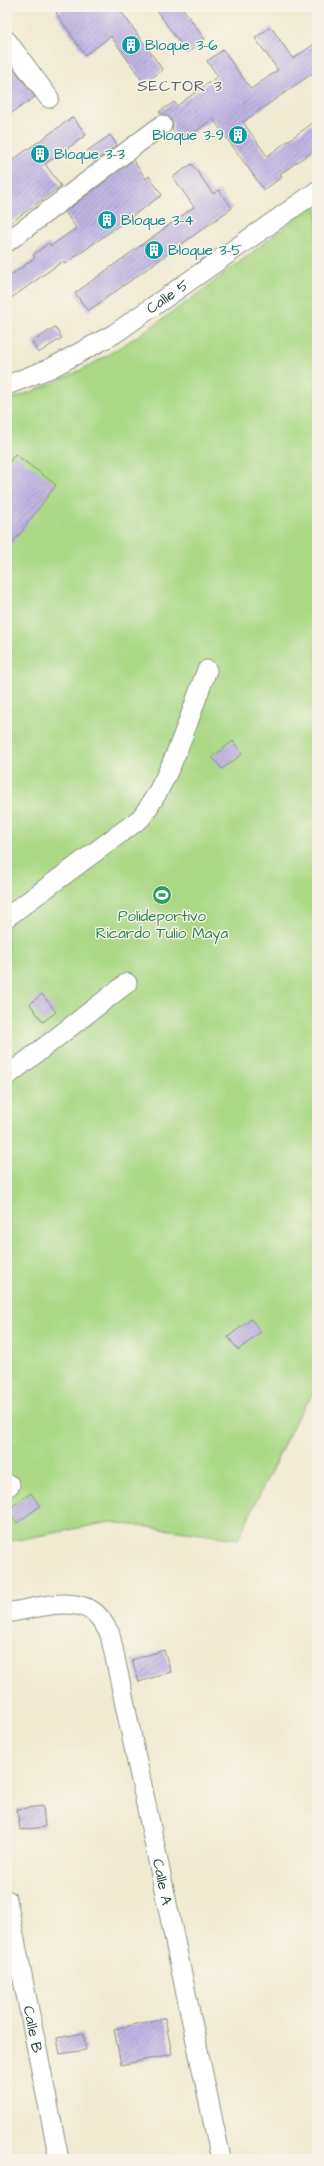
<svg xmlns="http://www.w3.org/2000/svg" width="324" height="2166" font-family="'Architects Daughter',sans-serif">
	<defs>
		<pattern id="building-hatch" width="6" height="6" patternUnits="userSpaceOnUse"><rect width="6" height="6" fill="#bfb3e3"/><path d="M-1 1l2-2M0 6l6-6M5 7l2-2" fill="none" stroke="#9b93b9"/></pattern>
	</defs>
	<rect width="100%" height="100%" fill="#f7f3e8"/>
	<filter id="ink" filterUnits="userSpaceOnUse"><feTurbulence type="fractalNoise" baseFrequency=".025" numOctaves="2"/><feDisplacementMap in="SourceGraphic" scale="8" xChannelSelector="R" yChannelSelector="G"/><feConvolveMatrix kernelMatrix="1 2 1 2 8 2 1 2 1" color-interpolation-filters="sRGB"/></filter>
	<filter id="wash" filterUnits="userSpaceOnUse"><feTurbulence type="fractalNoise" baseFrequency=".012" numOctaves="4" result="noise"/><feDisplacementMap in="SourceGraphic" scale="16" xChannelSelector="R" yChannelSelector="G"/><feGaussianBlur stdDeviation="0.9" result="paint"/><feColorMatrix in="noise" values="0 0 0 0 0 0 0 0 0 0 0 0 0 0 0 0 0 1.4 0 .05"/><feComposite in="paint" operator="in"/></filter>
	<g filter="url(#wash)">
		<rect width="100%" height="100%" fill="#f1ead3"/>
		<path fill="#aad885" stroke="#648a5c" d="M 317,202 L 317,1388 L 297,1418 L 238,1539 L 110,1522 L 7,1542 L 7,401 C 41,388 75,375 106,356 C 179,312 249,254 317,202 Z"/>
		<g id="blocks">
			<g fill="url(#building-hatch)">
				<path d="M 65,7 L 118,7 L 163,70 L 144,83 L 111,36 L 85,55 L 56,13 Z"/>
				<path d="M 154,7 L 182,7 L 205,40 L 187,53 Z"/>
				<path d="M 271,27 L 293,59 L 317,42 L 317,70 L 243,122 L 267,156 L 317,120 L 317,148 L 280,174 L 282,177 L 264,190 L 213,119 L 180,142 L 172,130 L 173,124 L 171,119 L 159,112 L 174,102 L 177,106 L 218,76 L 207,61 L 223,50 L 251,89 L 278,70 L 255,38 Z"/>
				<path d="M 7,60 L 35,97 L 7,116 Z"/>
				<path d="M 73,117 L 86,135 L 45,164 L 61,186 L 7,225 L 7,164 Z"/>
				<path d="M 110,135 L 117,145 L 94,162 L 87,151 Z"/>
				<path d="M 133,160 L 146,179 L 149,176 L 162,195 L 65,264 L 63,261 L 7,301 L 7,278 L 35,258 L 33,255 L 49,243 L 51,246 L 76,228 L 65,212 Z"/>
				<path d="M 192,164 L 213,194 L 219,190 L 232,208 L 88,311 L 75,293 L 194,207 L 173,177 Z"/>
				<path d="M 55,327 L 62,338 L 38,353 L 32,342 Z"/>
				<path d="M 15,454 L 56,485 L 7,551 L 7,466 Z"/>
				<path d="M 233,741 L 242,754 L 222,769 L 212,757 Z"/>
				<path d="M 42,994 L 56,1012 L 43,1022 L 30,1004 Z"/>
				<path d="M 251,1319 L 261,1332 L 238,1350 L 228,1337 Z"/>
				<path d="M 31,1493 L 40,1506 L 17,1523 L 7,1510 Z"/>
				<path d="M 164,1650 L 171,1672 L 139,1682 L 132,1660 Z"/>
				<path d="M 43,1806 L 45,1827 L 20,1830 L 17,1809 Z"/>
				<path d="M 165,2018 L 172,2054 L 121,2065 L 114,2029 Z"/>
				<path d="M 83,2033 L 86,2050 L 60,2054 L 57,2038 Z"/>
			</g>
		</g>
	</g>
	<g filter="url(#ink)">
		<use href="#blocks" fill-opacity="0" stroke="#889484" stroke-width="1"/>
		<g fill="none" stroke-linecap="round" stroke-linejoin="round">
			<defs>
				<g id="minor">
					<path d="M 7,41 L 49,98"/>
					<path d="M 7,242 L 162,125"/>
					<path id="s1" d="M 7,385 L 51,368 L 114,334 L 317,191"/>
					<path d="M 7,917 L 141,818 C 173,775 188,719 207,670"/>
					<path d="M 7,1076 L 127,983"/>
					<path d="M 7,1487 L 10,1485"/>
					<path id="s2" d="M 7,1613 C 32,1609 67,1597 91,1610 C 100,1615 105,1626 110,1634 L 221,2159"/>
					<path id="s3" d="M 7,1900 L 59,2159"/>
				</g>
			</defs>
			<use href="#minor" stroke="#889484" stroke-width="21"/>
			<use href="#minor" stroke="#fff" stroke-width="19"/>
		</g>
	</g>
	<defs>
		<symbol id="building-disc" viewBox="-11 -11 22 22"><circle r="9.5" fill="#0f9aa8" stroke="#f7f3e8"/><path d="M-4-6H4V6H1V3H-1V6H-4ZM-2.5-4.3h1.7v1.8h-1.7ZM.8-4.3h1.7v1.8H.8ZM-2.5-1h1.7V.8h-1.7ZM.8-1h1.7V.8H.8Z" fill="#fff"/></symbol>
		<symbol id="stadium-disc" viewBox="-11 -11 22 22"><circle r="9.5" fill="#2e9e5b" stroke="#f7f3e8"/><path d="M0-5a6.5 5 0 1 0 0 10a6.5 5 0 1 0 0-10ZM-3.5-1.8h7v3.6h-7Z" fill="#fff"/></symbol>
	</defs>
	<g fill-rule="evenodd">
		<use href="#building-disc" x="120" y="34" width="22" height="22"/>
		<use href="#building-disc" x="227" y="124" width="22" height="22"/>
		<use href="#building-disc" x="29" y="143" width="22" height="22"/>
		<use href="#building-disc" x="96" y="209" width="22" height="22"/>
		<use href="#building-disc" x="143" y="239" width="22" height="22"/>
		<use href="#stadium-disc" x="151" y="884" width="22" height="22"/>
	</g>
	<g text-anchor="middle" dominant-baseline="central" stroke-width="3" stroke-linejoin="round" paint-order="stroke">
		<g font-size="15" fill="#0d838f" stroke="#f7f3e8" text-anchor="start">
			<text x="145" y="45">Bloque 3-6</text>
			<text x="224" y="135" text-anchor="end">Bloque 3-9</text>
			<text x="54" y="154">Bloque 3-3</text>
			<text x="121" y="220">Bloque 3-4</text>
			<text x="168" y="250">Bloque 3-5</text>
		</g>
		<g font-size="15" fill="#1f3d34" stroke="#f7f3e8">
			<text stroke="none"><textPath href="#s1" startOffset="184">Calle 5</textPath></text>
			<text stroke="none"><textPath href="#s2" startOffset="370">Calle A</textPath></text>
			<text stroke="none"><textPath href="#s3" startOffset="132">Calle B</textPath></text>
		</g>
		<g font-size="15" fill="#27864d" stroke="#f7f3e8">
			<text x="162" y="916">Polideportivo<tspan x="162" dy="17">Ricardo Tulio Maya</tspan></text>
		</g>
		<g font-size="16" letter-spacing="1" fill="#576671" stroke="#f7f3e8">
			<text x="180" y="86">SECTOR 3</text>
		</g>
	</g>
	<rect width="324" height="2166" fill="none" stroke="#f7f3e8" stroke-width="24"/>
</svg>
